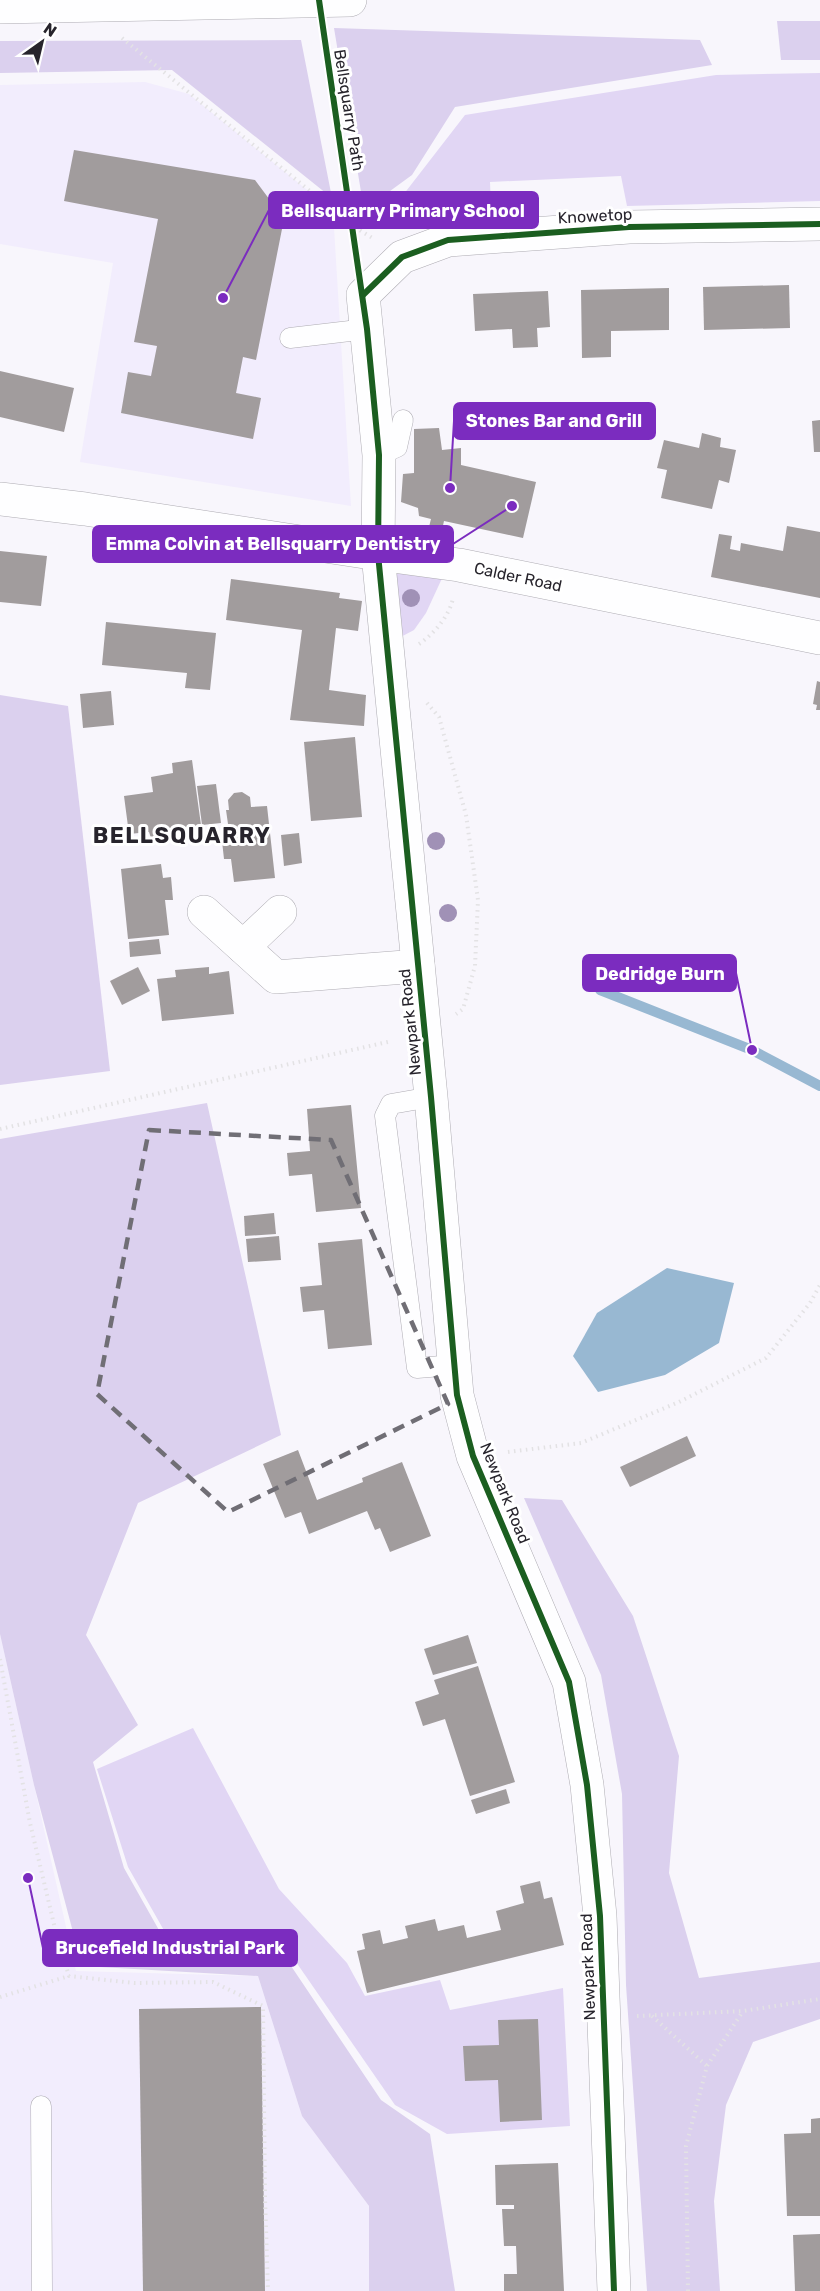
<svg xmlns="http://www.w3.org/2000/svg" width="820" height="2291" font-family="Rubik,sans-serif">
	<rect width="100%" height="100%" fill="#f8f6fc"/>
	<g fill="#f2edfd">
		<path d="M 145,82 L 189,94 L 333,211 L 351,506 L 80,462 L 113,263 L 0,244 L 0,85 Z"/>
		<path d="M 0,1634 L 76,1971 L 258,1976 L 302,2116 L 369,2206 L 369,2291 L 0,2291 Z"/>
	</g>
	<g fill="#e1d6f4">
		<path d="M 820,73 L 820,201 L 627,206 L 621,176 L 490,182 L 491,208 L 403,220 L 400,199 L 465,115 L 716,75 Z"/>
		<path d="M 394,567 L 444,574 L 426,613 L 414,630 L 397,639 Z"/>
		<path d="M 193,1728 L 279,1889 L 347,1963 L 365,1996 L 440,1980 L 450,2010 L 563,1988 L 570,2126 L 447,2134 L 395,2105 L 287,1949 L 263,1934 L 166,1934 L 128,1867 L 97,1769 Z"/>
	</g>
	<g fill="#dbd0ee">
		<path d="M 777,21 L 820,21 L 820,60 L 781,60 Z"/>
		<path d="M 334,28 L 700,40 L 712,65 L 455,107 L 412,175 L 364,210 Z"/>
		<path d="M 301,40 L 332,198 L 172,70 L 0,73 L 0,41 Z"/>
		<path d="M 0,695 L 68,706 L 110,1071 L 0,1085 Z"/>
		<path d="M 207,1103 L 281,1435 L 138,1503 L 86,1635 L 138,1725 L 93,1762 L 124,1868 L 164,1939 L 263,1940 L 283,1954 L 381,2100 L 430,2134 L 455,2291 L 369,2291 L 369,2206 L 302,2116 L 258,1976 L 82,1966 L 34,1785 L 0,1634 L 0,1139 Z"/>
		<path d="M 524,1498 L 562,1500 L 633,1616 L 679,1756 L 669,1873 L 699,1978 L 820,1962 L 820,2019 L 753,2042 L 726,2105 L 714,2201 L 720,2291 L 647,2291 L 626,1985 L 622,1794 L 601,1675 Z"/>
	</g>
	<path fill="#98b8d2" d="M 667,1268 L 734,1283 L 719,1343 L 665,1375 L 598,1392 L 573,1356 L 597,1313 Z"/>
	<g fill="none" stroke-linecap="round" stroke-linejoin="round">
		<path stroke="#98b8d2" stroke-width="10" d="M 600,990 L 752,1050 L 820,1086"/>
	</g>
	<g fill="#a19c9d">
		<path d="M 74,150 L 255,180 L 284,219 L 256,360 L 243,357 L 236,393 L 261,398 L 253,439 L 121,413 L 128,372 L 151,376 L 157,346 L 134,342 L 158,219 L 64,201 Z"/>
		<path d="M 789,285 L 790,328 L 704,330 L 703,287 Z"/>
		<path d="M 669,288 L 669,330 L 611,331 L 611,357 L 582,358 L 581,290 Z"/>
		<path d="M 548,291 L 550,327 L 537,328 L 538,347 L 513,348 L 512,329 L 475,331 L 473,294 Z"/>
		<path d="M 0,371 L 74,388 L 64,432 L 0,417 Z"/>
		<path d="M 820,420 L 820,452 L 814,452 L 812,421 Z"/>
		<path d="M 439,428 L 442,450 L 461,448 L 461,465 L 536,482 L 523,538 L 444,521 L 442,530 L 429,527 L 431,519 L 419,516 L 418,508 L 401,502 L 403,474 L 414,473 L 414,429 Z"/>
		<path d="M 702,433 L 721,438 L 720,447 L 736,450 L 729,483 L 719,480 L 712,509 L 661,498 L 667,470 L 657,468 L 664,440 L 699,448 Z"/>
		<path d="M 787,526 L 820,532 L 820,598 L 711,577 L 719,534 L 732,536 L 730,549 L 740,551 L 741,543 L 783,551 Z"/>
		<path d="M 0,551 L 47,556 L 41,606 L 0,602 Z"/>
		<path d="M 231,579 L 340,593 L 339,598 L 362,601 L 358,631 L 336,628 L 329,690 L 366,695 L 364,726 L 290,720 L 302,630 L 226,620 Z"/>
		<path d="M 106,622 L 216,633 L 210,690 L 185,688 L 187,673 L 102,665 Z"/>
		<path d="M 817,681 L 820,682 L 820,710 L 816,710 L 817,705 L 813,704 Z"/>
		<path d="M 111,691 L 114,725 L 83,728 L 80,694 Z"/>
		<path d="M 355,737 L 362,817 L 311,821 L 304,742 Z"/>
		<path d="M 192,760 L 201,825 L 178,829 L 179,834 L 151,838 L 149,832 L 129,834 L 124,796 L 153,792 L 151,777 L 173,773 L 172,763 Z"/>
		<path d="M 216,784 L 221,823 L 202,825 L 197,786 Z"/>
		<path d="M 242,792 L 250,797 L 251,807 L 267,806 L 275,878 L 234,882 L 231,859 L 224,859 L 221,832 L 229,831 L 226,810 L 229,810 L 228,800 L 234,793 Z"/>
		<path d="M 299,833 L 302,863 L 284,866 L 281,835 Z"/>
		<path d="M 161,864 L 163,878 L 171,877 L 173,900 L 165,900 L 169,935 L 128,939 L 121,869 Z"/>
		<path d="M 159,939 L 161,954 L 130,957 L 129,942 Z"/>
		<path d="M 138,967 L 150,991 L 122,1005 L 110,981 Z"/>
		<path d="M 209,967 L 209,974 L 229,971 L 234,1014 L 162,1021 L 157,979 L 176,977 L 175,970 Z"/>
		<path d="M 351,1105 L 361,1208 L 316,1212 L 312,1174 L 289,1176 L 287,1153 L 310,1151 L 307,1109 Z"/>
		<path d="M 274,1213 L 276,1234 L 245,1236 L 244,1216 Z"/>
		<path d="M 279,1236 L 281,1260 L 248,1262 L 246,1239 Z"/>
		<path d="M 362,1239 L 372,1345 L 328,1349 L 324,1310 L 303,1312 L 300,1287 L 322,1285 L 318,1243 Z"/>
		<path d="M 687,1436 L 696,1456 L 630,1487 L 620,1467 Z"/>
		<path d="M 298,1450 L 317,1500 L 363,1482 L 362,1478 L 402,1462 L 431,1536 L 390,1552 L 380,1528 L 375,1530 L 367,1511 L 309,1534 L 301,1512 L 285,1518 L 263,1464 Z"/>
		<path d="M 468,1635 L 477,1663 L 433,1675 L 424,1649 Z"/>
		<path d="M 478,1666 L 515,1782 L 470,1796 L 445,1719 L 423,1726 L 415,1702 L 439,1694 L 434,1680 Z"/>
		<path d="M 506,1789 L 510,1803 L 476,1814 L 471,1800 Z"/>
		<path d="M 540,1881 L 544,1899 L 552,1897 L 564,1945 L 367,1993 L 357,1951 L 365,1949 L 362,1934 L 380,1930 L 383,1944 L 408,1938 L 405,1926 L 435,1919 L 438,1931 L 464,1925 L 467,1938 L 501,1930 L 496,1911 L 524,1903 L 520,1886 Z"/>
		<path d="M 261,2007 L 265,2291 L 143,2291 L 139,2009 Z"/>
		<path d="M 538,2019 L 542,2120 L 500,2122 L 498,2080 L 465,2081 L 463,2046 L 499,2045 L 498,2020 Z"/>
		<path d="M 820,2118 L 820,2216 L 787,2216 L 784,2134 L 811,2133 L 811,2119 Z"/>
		<path d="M 558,2163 L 564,2291 L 504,2291 L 504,2274 L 517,2274 L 516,2246 L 504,2246 L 502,2209 L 514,2209 L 514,2205 L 496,2205 L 495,2165 Z"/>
		<path d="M 820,2234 L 820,2291 L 795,2291 L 793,2235 Z"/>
	</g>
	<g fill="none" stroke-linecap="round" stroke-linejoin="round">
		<defs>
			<g id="service">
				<path d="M 290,338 L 367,329"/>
				<path d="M 379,455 L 397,447 L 403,420"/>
				<path d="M 431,1097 L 391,1104 L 385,1116 L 417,1368 L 454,1365"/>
				<path d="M 41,2106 L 42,2291"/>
			</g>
			<g id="minor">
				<path d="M 0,499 L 85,509 L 378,554 L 459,565 L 820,638"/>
				<path d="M 204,912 L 276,977 L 418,966"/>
				<path d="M 243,947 L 280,912"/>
				<path d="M 614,2291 L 600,1916 L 587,1785 L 569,1682 L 473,1456 L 457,1395 L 431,1097 L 378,554 L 379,455 L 363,295 L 402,257 L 448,240 L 629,227 L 820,224"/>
			</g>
			<path id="primary" d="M 0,7 L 350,0"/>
		</defs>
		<use href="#service" stroke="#aeacb3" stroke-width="21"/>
		<use href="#minor" stroke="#aeacb3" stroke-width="34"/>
		<use href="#primary" stroke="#aeacb3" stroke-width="34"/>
		<g stroke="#e3e2e4" stroke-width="4" stroke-dasharray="1.5 4.5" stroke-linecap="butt">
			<path d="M 122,38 L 353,226 L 374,239"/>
			<path d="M 419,644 C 434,634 450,615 453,598"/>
			<path d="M 427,703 L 439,717 L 466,815 L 478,900 L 475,966 L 463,1009 L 456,1014"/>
			<path d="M 0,1129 L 392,1041"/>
			<path d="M 508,1452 L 581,1443 L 679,1402 L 766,1358 L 810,1303 L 820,1285"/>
			<path d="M 0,1659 L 30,1823 L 57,1937 L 69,1976 L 134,1983 L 213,1982 L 263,2006 L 265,2198 L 268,2291"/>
			<path d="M 0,1997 L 69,1976"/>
			<path d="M 637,2016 L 743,2011 L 820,1999"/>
			<path d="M 652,2016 L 707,2066"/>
			<path d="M 688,2291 L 686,2146 L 707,2066 L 743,2011"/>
		</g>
		<use href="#service" stroke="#fefeff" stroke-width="20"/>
		<use href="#minor" stroke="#fefeff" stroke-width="33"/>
		<use href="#primary" stroke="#fefeff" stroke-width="33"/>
		<defs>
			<g id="cycleway">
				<path d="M 319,0 L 367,329 L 379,455 L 378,554 L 431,1097 L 457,1395 L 473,1456 L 569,1682 L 587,1785 L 600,1916 L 614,2291"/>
				<path d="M 363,295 L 402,257 L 448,240 L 629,227 L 820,224"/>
			</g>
		</defs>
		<use href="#cycleway" stroke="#fff" stroke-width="10"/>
		<use href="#cycleway" stroke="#1b5e20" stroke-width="6"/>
	</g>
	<g fill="#a091b6">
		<circle cx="411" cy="598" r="9"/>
		<circle cx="436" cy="841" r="9"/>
		<circle cx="448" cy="913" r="9"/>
	</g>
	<path fill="none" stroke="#706e75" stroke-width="4.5" stroke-dasharray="12 8" stroke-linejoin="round" d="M 149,1130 L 331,1140 L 448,1404 L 228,1512 L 97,1394 Z"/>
	<g text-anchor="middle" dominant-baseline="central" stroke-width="6" stroke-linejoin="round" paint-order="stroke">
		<g font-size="16" fill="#27242c" stroke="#fff">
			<text transform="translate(349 110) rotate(81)">Bellsquarry Path</text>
			<text transform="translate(595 216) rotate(-3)">Knowetop</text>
			<text transform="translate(518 577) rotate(12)">Calder Road</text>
			<text transform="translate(410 1022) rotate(-96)">Newpark Road</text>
			<text transform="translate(505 1493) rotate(68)">Newpark Road</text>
			<text transform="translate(588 1967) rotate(-92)">Newpark Road</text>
		</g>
		<g font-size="22" font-weight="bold" letter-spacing="1.5" fill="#27242c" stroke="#fff">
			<text x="182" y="835">BELLSQUARRY</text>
		</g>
	</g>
	<path fill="none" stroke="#7b2cbf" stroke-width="2" d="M223 298L269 210M450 488L454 421M512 506L453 544M752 1050L736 973M28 1878L43 1948"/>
	<g fill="#7b2cbf" stroke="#fff" stroke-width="2">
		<circle cx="223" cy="298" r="6"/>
		<circle cx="450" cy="488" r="6"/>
		<circle cx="512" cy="506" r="6"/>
		<circle cx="752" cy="1050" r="6"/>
		<circle cx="28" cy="1878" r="6"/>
	</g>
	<g fill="#7b2cbf" stroke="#7b2cbf" stroke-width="2">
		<rect x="269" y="192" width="269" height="36" rx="6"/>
		<rect x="454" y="403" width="201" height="36" rx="6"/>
		<rect x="93" y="526" width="360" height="36" rx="6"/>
		<rect x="583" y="955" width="153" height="36" rx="6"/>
		<rect x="43" y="1930" width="254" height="36" rx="6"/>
	</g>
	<g font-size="18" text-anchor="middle" font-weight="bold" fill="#fff">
		<text x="403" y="217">Bellsquarry Primary School</text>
		<text x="554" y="427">Stones Bar and Grill</text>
		<text x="273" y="550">Emma Colvin at Bellsquarry Dentistry</text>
		<text x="660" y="980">Dedridge Burn</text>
		<text x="170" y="1954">Brucefield Industrial Park</text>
	</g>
	<g transform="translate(42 42) rotate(34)" stroke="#ffffff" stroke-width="4.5" paint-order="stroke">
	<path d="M0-4.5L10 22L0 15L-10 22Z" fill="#27242c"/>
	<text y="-9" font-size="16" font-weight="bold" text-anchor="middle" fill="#27242c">N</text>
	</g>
</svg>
